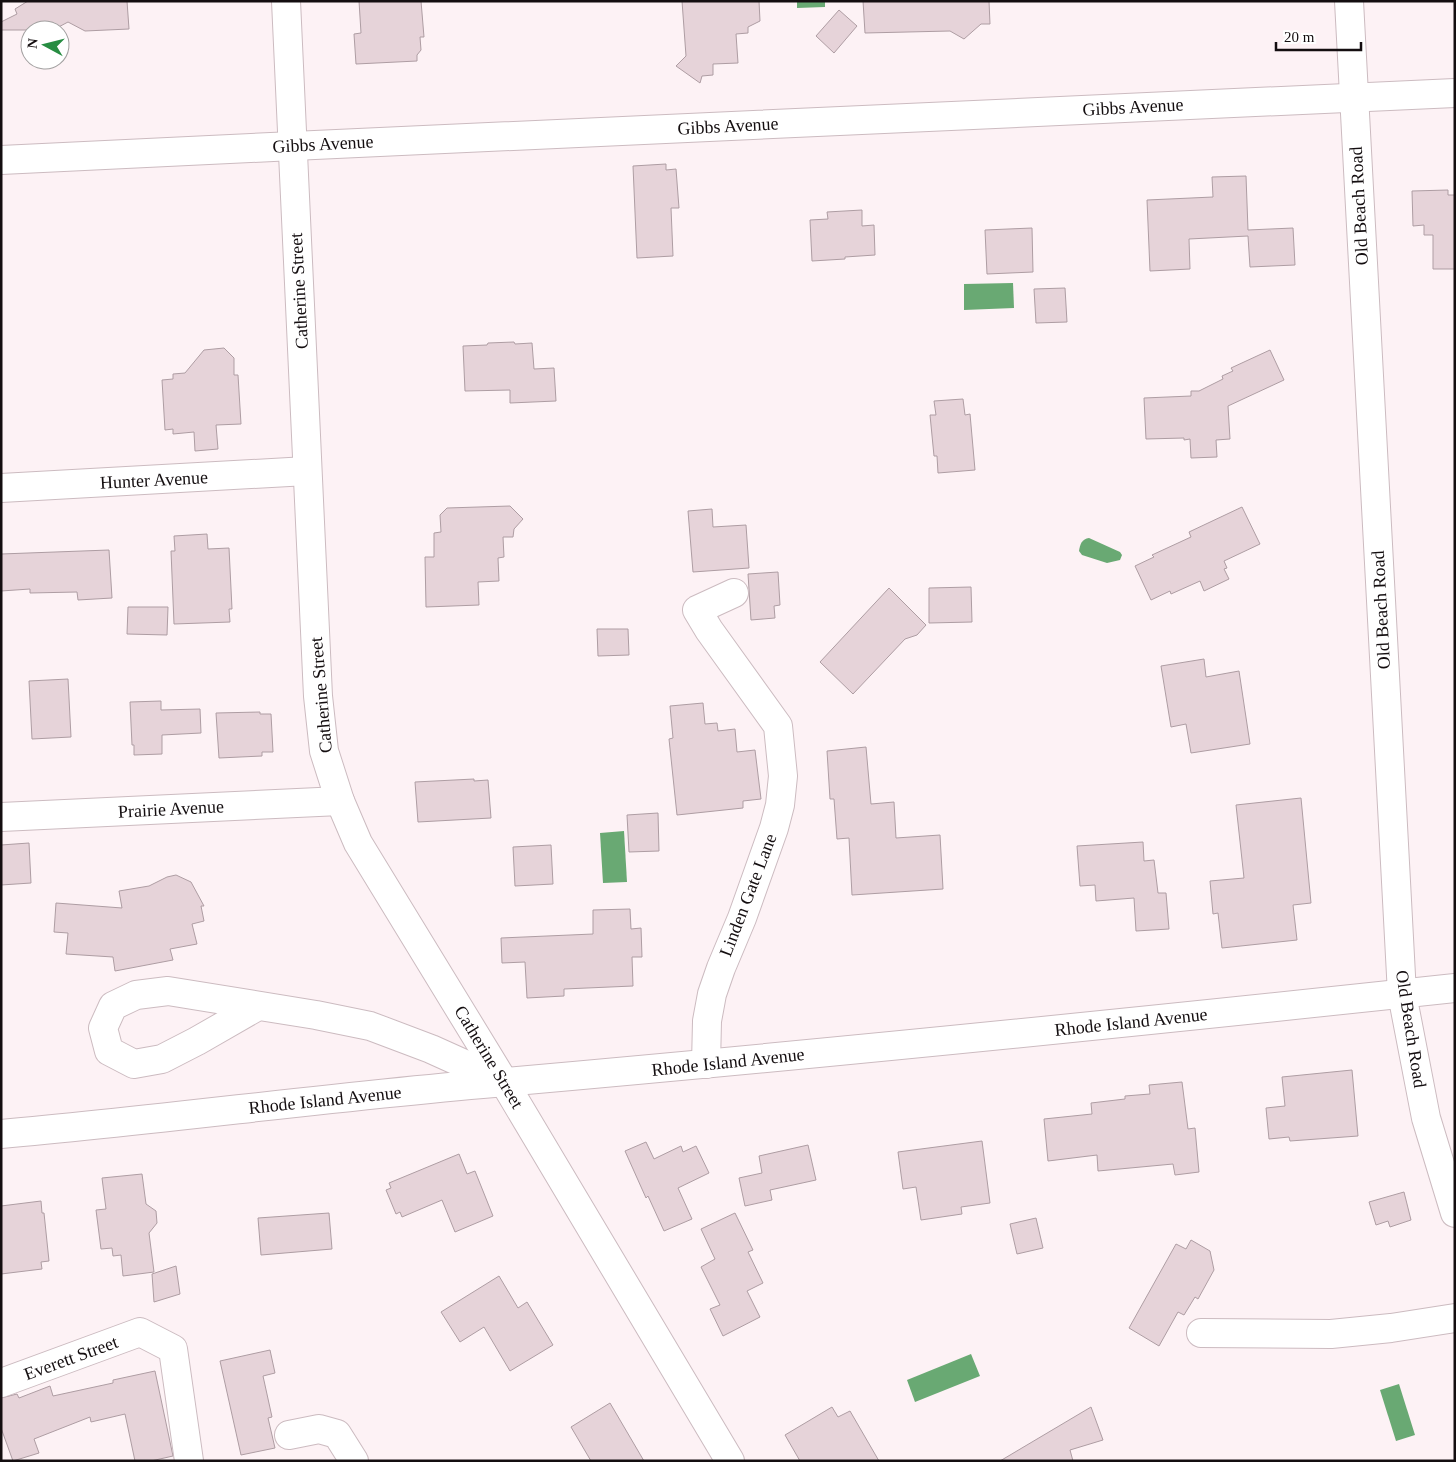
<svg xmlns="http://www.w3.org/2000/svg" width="1456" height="1462" font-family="'Times New Roman',serif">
	<rect width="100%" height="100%" fill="#fdf2f5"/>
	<g fill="#69a973">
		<path d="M 797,1 L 825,1 L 825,7 L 797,8 Z"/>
		<path d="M 1013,283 L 1014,308 L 964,310 L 964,284 Z"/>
		<path d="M 1089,538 L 1120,552 L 1122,555 L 1120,560 L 1107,563 L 1082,555 L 1079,551 C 1080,544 1082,539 1089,538 Z"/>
		<path d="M 624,831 L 627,882 L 603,883 L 600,833 Z"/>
		<path d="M 971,1354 L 980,1376 L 915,1402 L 907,1380 Z"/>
		<path d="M 1399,1384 L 1415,1435 L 1396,1441 L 1380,1390 Z"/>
	</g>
	<g fill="#e6d3d9" stroke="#ae9da3">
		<path d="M 28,1 L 127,1 L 129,29 L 85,31 L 68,22 L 53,30 L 1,30 L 1,22 L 17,14 L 15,9 Z"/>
		<path d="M 359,1 L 421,1 L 424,37 L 420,37 L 421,50 L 417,55 L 417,61 L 356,64 L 354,34 L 361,33 Z"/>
		<path d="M 682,1 L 759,1 L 760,21 L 748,27 L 748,33 L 736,34 L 738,63 L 713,64 L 713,75 L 702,76 L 700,83 L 676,66 L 686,56 Z"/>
		<path d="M 863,1 L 989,1 L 990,24 L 981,24 L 964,39 L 950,31 L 865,33 Z"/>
		<path d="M 839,10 L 857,26 L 834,53 L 816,36 Z"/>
		<path d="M 666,164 L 666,170 L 676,169 L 679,208 L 671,208 L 673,256 L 637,258 L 633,166 Z"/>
		<path d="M 1246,176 L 1248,230 L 1293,228 L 1295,265 L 1250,267 L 1248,236 L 1189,239 L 1190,269 L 1150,271 L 1147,200 L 1213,197 L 1212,177 Z"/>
		<path d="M 1448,190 L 1448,195 L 1455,195 L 1455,269 L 1433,269 L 1433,235 L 1424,235 L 1424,225 L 1413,226 L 1412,191 Z"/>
		<path d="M 862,210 L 862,226 L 874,225 L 875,255 L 845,257 L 845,259 L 812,261 L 810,220 L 828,219 L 827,212 Z"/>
		<path d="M 1032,228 L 1033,272 L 987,274 L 985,230 Z"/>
		<path d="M 1065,288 L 1067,322 L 1036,323 L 1034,289 Z"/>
		<path d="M 514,342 L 515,344 L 532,343 L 534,369 L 554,368 L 556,401 L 510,403 L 510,390 L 465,391 L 463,346 L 487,345 L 488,343 Z"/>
		<path d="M 224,348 L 234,358 L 234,375 L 238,375 L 241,424 L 216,425 L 218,449 L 195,451 L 194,432 L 173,434 L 173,429 L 165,430 L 162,380 L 173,379 L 173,374 L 185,373 L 204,350 Z"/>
		<path d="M 1270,350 L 1284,380 L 1228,406 L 1230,439 L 1216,440 L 1217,457 L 1191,458 L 1190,439 L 1184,440 L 1184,438 L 1146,439 L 1144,398 L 1191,396 L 1191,391 L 1199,391 L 1223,379 L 1222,376 L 1233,371 L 1231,368 Z"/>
		<path d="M 963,399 L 965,415 L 970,414 L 975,470 L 938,473 L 937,456 L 934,456 L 930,415 L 936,415 L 934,401 Z"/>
		<path d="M 510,506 L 523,519 L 514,529 L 513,537 L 503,537 L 504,557 L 498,558 L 499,581 L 478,582 L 479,605 L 426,607 L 425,557 L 434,557 L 434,533 L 441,532 L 440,515 L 447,508 Z"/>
		<path d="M 1242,507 L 1260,544 L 1224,561 L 1227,568 L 1224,569 L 1229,579 L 1204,591 L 1200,581 L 1171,594 L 1170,591 L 1151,600 L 1135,566 L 1154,557 L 1152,555 L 1191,537 L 1189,532 Z"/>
		<path d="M 712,509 L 713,527 L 746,525 L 749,568 L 693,572 L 688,511 Z"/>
		<path d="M 207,534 L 208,549 L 229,548 L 232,609 L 229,609 L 230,622 L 174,624 L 171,551 L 175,551 L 174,536 Z"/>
		<path d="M 109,550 L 112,598 L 78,600 L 77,592 L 30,593 L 30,589 L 1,591 L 1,554 Z"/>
		<path d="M 778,572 L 780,605 L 774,606 L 775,618 L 751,620 L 748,574 Z"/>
		<path d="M 971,587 L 972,622 L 929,623 L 929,588 Z"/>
		<path d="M 889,588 L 926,625 L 917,635 L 905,639 L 853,694 L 820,662 Z"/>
		<path d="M 128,607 L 168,607 L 167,635 L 127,634 Z"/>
		<path d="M 597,629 L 628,629 L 629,655 L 598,656 Z"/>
		<path d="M 1204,659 L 1206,677 L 1239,671 L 1250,744 L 1191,753 L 1186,724 L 1171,727 L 1161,666 Z"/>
		<path d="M 68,679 L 71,737 L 32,739 L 29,681 Z"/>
		<path d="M 161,701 L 161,710 L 200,709 L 201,733 L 162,735 L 162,754 L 134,755 L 134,745 L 132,745 L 130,702 Z"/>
		<path d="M 703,703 L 705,724 L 717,723 L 718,731 L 735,729 L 737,752 L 755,750 L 761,799 L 743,801 L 743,808 L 677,815 L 669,739 L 673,738 L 670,706 Z"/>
		<path d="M 260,712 L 260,714 L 271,714 L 273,752 L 262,752 L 262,756 L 219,758 L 216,713 Z"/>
		<path d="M 866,747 L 871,804 L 894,802 L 896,838 L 940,835 L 943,889 L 852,895 L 849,838 L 837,839 L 834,799 L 830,799 L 827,751 Z"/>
		<path d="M 474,779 L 474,781 L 488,780 L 491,818 L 418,822 L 415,782 Z"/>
		<path d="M 1301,798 L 1311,903 L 1293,905 L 1297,940 L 1222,948 L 1218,913 L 1213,914 L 1210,881 L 1244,878 L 1236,805 Z"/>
		<path d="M 658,813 L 659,851 L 629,852 L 627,815 Z"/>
		<path d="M 1143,842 L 1144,861 L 1154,860 L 1158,893 L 1166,893 L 1169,929 L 1136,931 L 1134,898 L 1096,901 L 1095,885 L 1080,886 L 1077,846 Z"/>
		<path d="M 29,843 L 31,883 L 1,885 L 1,845 Z"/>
		<path d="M 551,845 L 553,884 L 515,886 L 513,847 Z"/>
		<path d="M 176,875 L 191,882 L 204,906 L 201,906 L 204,921 L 192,924 L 197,944 L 170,949 L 173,960 L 115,971 L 113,957 L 66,954 L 68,933 L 54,932 L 56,903 L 122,908 L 119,891 L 149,886 L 167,877 Z"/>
		<path d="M 630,909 L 631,929 L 641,928 L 642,957 L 632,957 L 633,986 L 564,989 L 564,996 L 527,998 L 525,962 L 502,963 L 501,938 L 593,934 L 593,910 Z"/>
		<path d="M 1352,1070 L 1358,1136 L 1290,1141 L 1289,1137 L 1269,1139 L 1266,1108 L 1285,1106 L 1282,1077 Z"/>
		<path d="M 1182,1082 L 1188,1129 L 1195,1128 L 1199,1172 L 1175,1175 L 1173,1164 L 1098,1171 L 1097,1155 L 1048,1161 L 1044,1119 L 1092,1114 L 1091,1103 L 1125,1099 L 1125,1096 L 1150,1094 L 1149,1085 Z"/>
		<path d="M 982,1141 L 990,1203 L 961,1207 L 962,1214 L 921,1220 L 916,1187 L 903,1189 L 898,1152 Z"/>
		<path d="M 646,1142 L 654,1159 L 681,1146 L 683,1152 L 696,1146 L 709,1173 L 678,1188 L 692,1219 L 664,1231 L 648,1196 L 646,1198 L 625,1151 Z"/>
		<path d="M 808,1145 L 816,1180 L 770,1190 L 772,1200 L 745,1206 L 739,1178 L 762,1173 L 759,1156 Z"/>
		<path d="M 459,1154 L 467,1174 L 475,1171 L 493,1216 L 455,1232 L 442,1200 L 402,1217 L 400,1212 L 396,1214 L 386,1190 L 391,1188 L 389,1183 Z"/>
		<path d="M 142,1174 L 146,1204 L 156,1211 L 157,1223 L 149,1233 L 154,1272 L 123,1276 L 121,1255 L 113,1256 L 112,1248 L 101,1249 L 96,1210 L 106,1209 L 102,1178 Z"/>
		<path d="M 1404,1192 L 1411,1220 L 1390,1227 L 1388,1221 L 1376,1225 L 1369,1202 Z"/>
		<path d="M 41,1201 L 42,1213 L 44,1213 L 49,1261 L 41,1262 L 42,1269 L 1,1274 L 1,1206 Z"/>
		<path d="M 329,1213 L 332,1249 L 261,1255 L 258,1218 Z"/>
		<path d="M 735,1213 L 753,1250 L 748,1252 L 763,1283 L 747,1291 L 760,1317 L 723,1336 L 710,1309 L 720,1305 L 701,1267 L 715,1259 L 701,1229 Z"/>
		<path d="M 1036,1218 L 1043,1248 L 1017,1254 L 1010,1224 Z"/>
		<path d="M 1191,1240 L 1210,1251 L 1214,1270 L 1198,1299 L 1195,1297 L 1184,1315 L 1178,1312 L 1159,1346 L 1129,1328 L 1176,1244 L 1186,1249 Z"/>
		<path d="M 176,1266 L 180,1294 L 154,1302 L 152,1274 Z"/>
		<path d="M 499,1276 L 518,1308 L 527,1302 L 553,1345 L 510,1371 L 484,1327 L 460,1342 L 441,1312 Z"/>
		<path d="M 270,1350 L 275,1373 L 263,1376 L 272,1417 L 268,1418 L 275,1448 L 241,1455 L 220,1361 Z"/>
		<path d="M 155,1371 L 173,1456 L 151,1461 L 135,1461 L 125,1414 L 91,1422 L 90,1417 L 34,1439 L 39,1453 L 13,1461 L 1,1428 L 1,1398 L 17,1394 L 19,1398 L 50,1386 L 53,1396 L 113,1383 L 113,1380 Z"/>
		<path d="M 610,1403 L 644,1461 L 591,1461 L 571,1427 Z"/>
		<path d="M 832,1407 L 838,1417 L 850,1411 L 879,1461 L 800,1461 L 785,1435 Z"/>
		<path d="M 1091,1407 L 1103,1440 L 1070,1450 L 1073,1461 L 1000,1461 Z"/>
	</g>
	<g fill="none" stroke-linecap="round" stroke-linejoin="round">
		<defs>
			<g id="minor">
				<path d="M 286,1 L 318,696 L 324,751 L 340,801 L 358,843 L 504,1082 L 730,1461"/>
				<path d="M 1349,1 L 1402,994 L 1426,1118 L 1455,1213"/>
				<path d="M 1,160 L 293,146 L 1455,93"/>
				<path d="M 1,488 L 307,471"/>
				<path d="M 1,817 L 340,801"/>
				<path d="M 258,1006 L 197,1041 L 162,1059 L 134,1064 L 109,1051 L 103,1028 L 113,1006 L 136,995 L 168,991 L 316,1015 L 370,1026 L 431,1049 L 502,1081"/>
				<path d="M 706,1064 L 707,1021 L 712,994 L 721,968 L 742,918 L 774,828 L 780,805 L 783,776 L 778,726 L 709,630 L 697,610 L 734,593"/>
				<path d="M 1,1134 C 169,1119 337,1096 505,1082 C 822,1054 1138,1022 1455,988"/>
				<path d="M 1201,1333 L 1331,1334 L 1391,1328 L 1455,1318"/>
				<path d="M 1,1383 L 140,1332 L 173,1349 L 189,1461"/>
				<path d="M 289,1435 L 319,1429 L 337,1434 L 354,1461"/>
			</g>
		</defs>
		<use href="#minor" stroke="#ccbbc0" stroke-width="30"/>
		<use href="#minor" stroke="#fff" stroke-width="28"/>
	</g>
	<g text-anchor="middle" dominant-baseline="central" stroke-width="4" stroke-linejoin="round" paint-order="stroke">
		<g font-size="18" fill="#140e10" stroke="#fff">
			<text transform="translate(1133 107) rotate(-3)">Gibbs Avenue</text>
			<text transform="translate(728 126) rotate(-3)">Gibbs Avenue</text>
			<text transform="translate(323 144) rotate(-3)">Gibbs Avenue</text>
			<text transform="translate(1359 206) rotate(-93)">Old Beach Road</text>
			<text transform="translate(299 291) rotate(-93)">Catherine Street</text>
			<text transform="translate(154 480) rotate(-3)">Hunter Avenue</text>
			<text transform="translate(1381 610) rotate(-93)">Old Beach Road</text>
			<text transform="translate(321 695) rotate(-95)">Catherine Street</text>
			<text transform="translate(171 809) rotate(-3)">Prairie Avenue</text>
			<text transform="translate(748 895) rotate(-69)">Linden Gate Lane</text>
			<text transform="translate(1131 1022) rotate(-6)">Rhode Island Avenue</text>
			<text transform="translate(1411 1029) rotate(81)">Old Beach Road</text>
			<text transform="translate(489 1057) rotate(59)">Catherine Street</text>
			<text transform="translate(728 1062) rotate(-6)">Rhode Island Avenue</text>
			<text transform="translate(325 1100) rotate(-6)">Rhode Island Avenue</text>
			<text transform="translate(71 1358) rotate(-20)">Everett Street</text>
		</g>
	</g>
	<rect width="1456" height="1462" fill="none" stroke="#140e10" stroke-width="5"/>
	<g transform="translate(45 45) rotate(277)"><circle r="24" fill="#ffffff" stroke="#a19f9f"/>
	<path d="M0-4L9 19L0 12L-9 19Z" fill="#278d42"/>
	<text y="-8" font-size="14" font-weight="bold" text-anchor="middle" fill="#140e10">N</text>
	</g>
	<path d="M1276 42v8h85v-8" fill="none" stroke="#140e10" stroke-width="2.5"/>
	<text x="1284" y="42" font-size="15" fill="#140e10" stroke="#ffffff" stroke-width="4" paint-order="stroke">20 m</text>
</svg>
